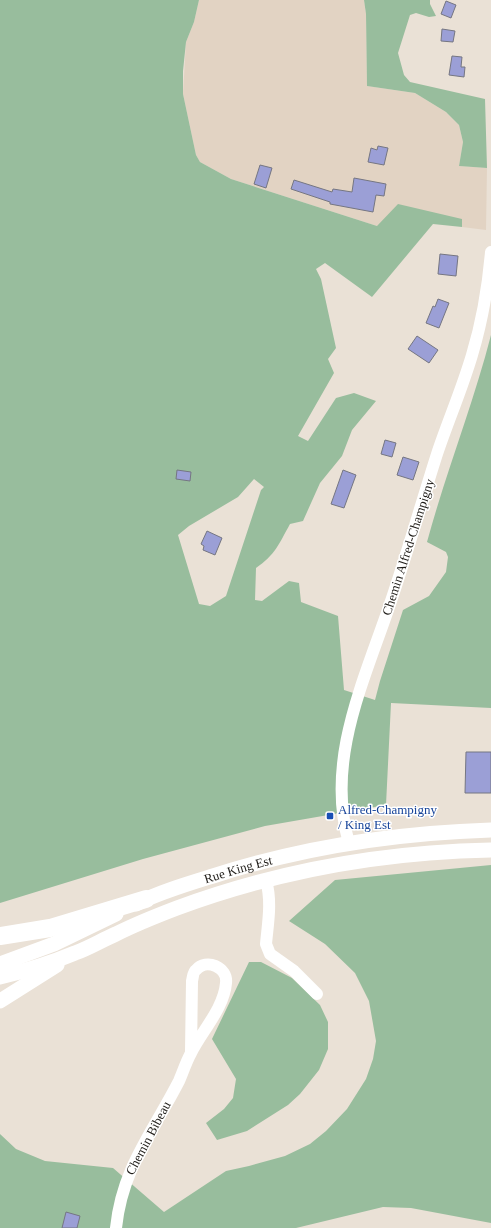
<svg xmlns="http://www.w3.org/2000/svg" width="491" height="1228" font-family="Georgia,serif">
	<rect width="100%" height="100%" fill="#eae1d6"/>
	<path fill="#e2d3c3" d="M 199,0 L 364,0 L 366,14 L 367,86 L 415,93 L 446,112 L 459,125 L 463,142 L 459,166 L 487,168 L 486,230 L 462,227 L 462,219 L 377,226 L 231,179 L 200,162 L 196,155 L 183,94 L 186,42 L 194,22 Z"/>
	<g fill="#98bd9d" fill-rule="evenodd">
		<path d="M 0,0 L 199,0 L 194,22 L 186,42 L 183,71 L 183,94 L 196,155 L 200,162 L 231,179 L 377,226 L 398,204 L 462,219 L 462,227 L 433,224 L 372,297 L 325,263 L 316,269 L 321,279 L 336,348 L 328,359 L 334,373 L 298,436 L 308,441 L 336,398 L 354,393 L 376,401 L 352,430 L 342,456 L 320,483 L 303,521 L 290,524 C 279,544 275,555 256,568 L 255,600 L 262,601 L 289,581 L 299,583 L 301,602 L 338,616 L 344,690 L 375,700 L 380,681 L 403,610 L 429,596 L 446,572 L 448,557 L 446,552 L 427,542 C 446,472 473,405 491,335 L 491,708 L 391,703 L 386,805 L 265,826 L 143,859 L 0,903 ZM 254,479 L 264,487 L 261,490 L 226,596 L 210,606 L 199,604 L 178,535 L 189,526 L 238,497 Z"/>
		<path d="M 364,0 L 430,0 L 430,4 L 436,16 L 429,17 L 416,13 L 410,15 L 398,53 L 404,75 L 410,82 L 485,99 L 487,168 L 459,166 L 463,142 L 459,125 L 446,112 L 415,93 L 367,86 L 366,14 Z"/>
		<path d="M 491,865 L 491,1223 L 411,1208 L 383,1207 L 296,1228 L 0,1228 L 0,1134 L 16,1149 L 45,1161 L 113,1168 L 164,1212 L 226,1171 L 249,1166 L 285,1156 L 310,1144 L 326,1131 L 347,1109 L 366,1079 L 373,1059 L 376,1041 L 369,1001 L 355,973 L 325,944 L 289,921 L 335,880 Z"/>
		<path d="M 249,962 L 261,962 L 292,978 L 320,1005 L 328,1022 L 328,1049 L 319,1070 L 300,1094 L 288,1105 L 247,1131 L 217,1140 L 206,1123 L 224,1109 L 233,1098 L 236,1079 L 212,1039 Z"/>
	</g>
	<g fill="#9b9fd6" stroke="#757682">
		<path d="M 446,1 L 456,5 L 451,18 L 441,14 Z"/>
		<path d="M 442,29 L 455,31 L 453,42 L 441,41 Z"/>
		<path d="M 452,56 L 462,57 L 461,67 L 465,67 L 464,77 L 449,75 Z"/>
		<path d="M 378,146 L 388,148 L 384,165 L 368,162 L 371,148 L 377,150 Z"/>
		<path d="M 260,165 L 272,168 L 266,188 L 254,184 Z"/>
		<path d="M 354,178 L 386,184 L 384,196 L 376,195 L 373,212 L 330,204 L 330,202 L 291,189 L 294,180 L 332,192 L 333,189 L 352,192 Z"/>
		<path d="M 440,254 L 458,256 L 456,276 L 438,274 Z"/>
		<path d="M 438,299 L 449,303 L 439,328 L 426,323 L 433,306 L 435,307 Z"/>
		<path d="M 417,336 L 438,350 L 429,363 L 408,349 Z"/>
		<path d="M 385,440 L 396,443 L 392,457 L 381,454 Z"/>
		<path d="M 403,457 L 419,462 L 413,480 L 397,475 Z"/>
		<path d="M 177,470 L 191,472 L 190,481 L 176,479 Z"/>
		<path d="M 343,470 L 356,475 L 344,508 L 331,504 Z"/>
		<path d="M 207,531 L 222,538 L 215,555 L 203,550 L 204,546 L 201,544 Z"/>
		<path d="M 466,752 L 491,752 L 491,793 L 465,793 Z"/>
		<path d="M 66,1212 L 80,1216 L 77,1228 L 62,1228 Z"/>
	</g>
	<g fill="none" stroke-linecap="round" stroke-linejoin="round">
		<g stroke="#fff" stroke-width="12">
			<path d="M 349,843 C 325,761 364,681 390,604 C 407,554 421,504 437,454 C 448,421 462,389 472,355 C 482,322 488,287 491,252"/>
			<path d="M 266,880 C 272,902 268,922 266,944 L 270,954 L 294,971 L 317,994"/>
			<path d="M 116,1228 C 122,1168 153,1132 179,1081 C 183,1072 186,1062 191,1053 C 202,1031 224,1008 226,983 C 228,967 206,958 196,970 C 193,972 193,977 192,981 L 191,1052"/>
		</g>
		<g stroke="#fff" stroke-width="15">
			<path id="s1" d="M 136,904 C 160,892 187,884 213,876 C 303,847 396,833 491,830"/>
			<path d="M 0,964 L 54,944 L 116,914"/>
			<path d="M 0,977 C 25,971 51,963 75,953 C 89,948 102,940 116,934 C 136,924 156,916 177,908 C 277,871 384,852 491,850"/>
			<path d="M 0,1001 L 57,965"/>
		</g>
		<path stroke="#fff" stroke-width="18" d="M 0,936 L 50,928 L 146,899"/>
	</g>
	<rect fill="#1a4fb4" stroke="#fff" stroke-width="1.5" x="326" y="812" width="8" height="8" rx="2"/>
	<g text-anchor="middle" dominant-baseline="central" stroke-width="3" stroke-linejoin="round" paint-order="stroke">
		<g font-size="13" fill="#201d19" stroke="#fff">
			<text transform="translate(408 547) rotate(-72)">Chemin Alfred-Champigny</text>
			<text stroke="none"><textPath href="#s1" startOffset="108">Rue King Est</textPath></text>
			<text transform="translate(148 1138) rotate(-62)">Chemin Bibeau</text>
		</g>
		<g font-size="13" fill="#164399" stroke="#fff" text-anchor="start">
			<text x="338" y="809">Alfred-Champigny<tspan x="338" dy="15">/ King Est</tspan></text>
		</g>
	</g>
</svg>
